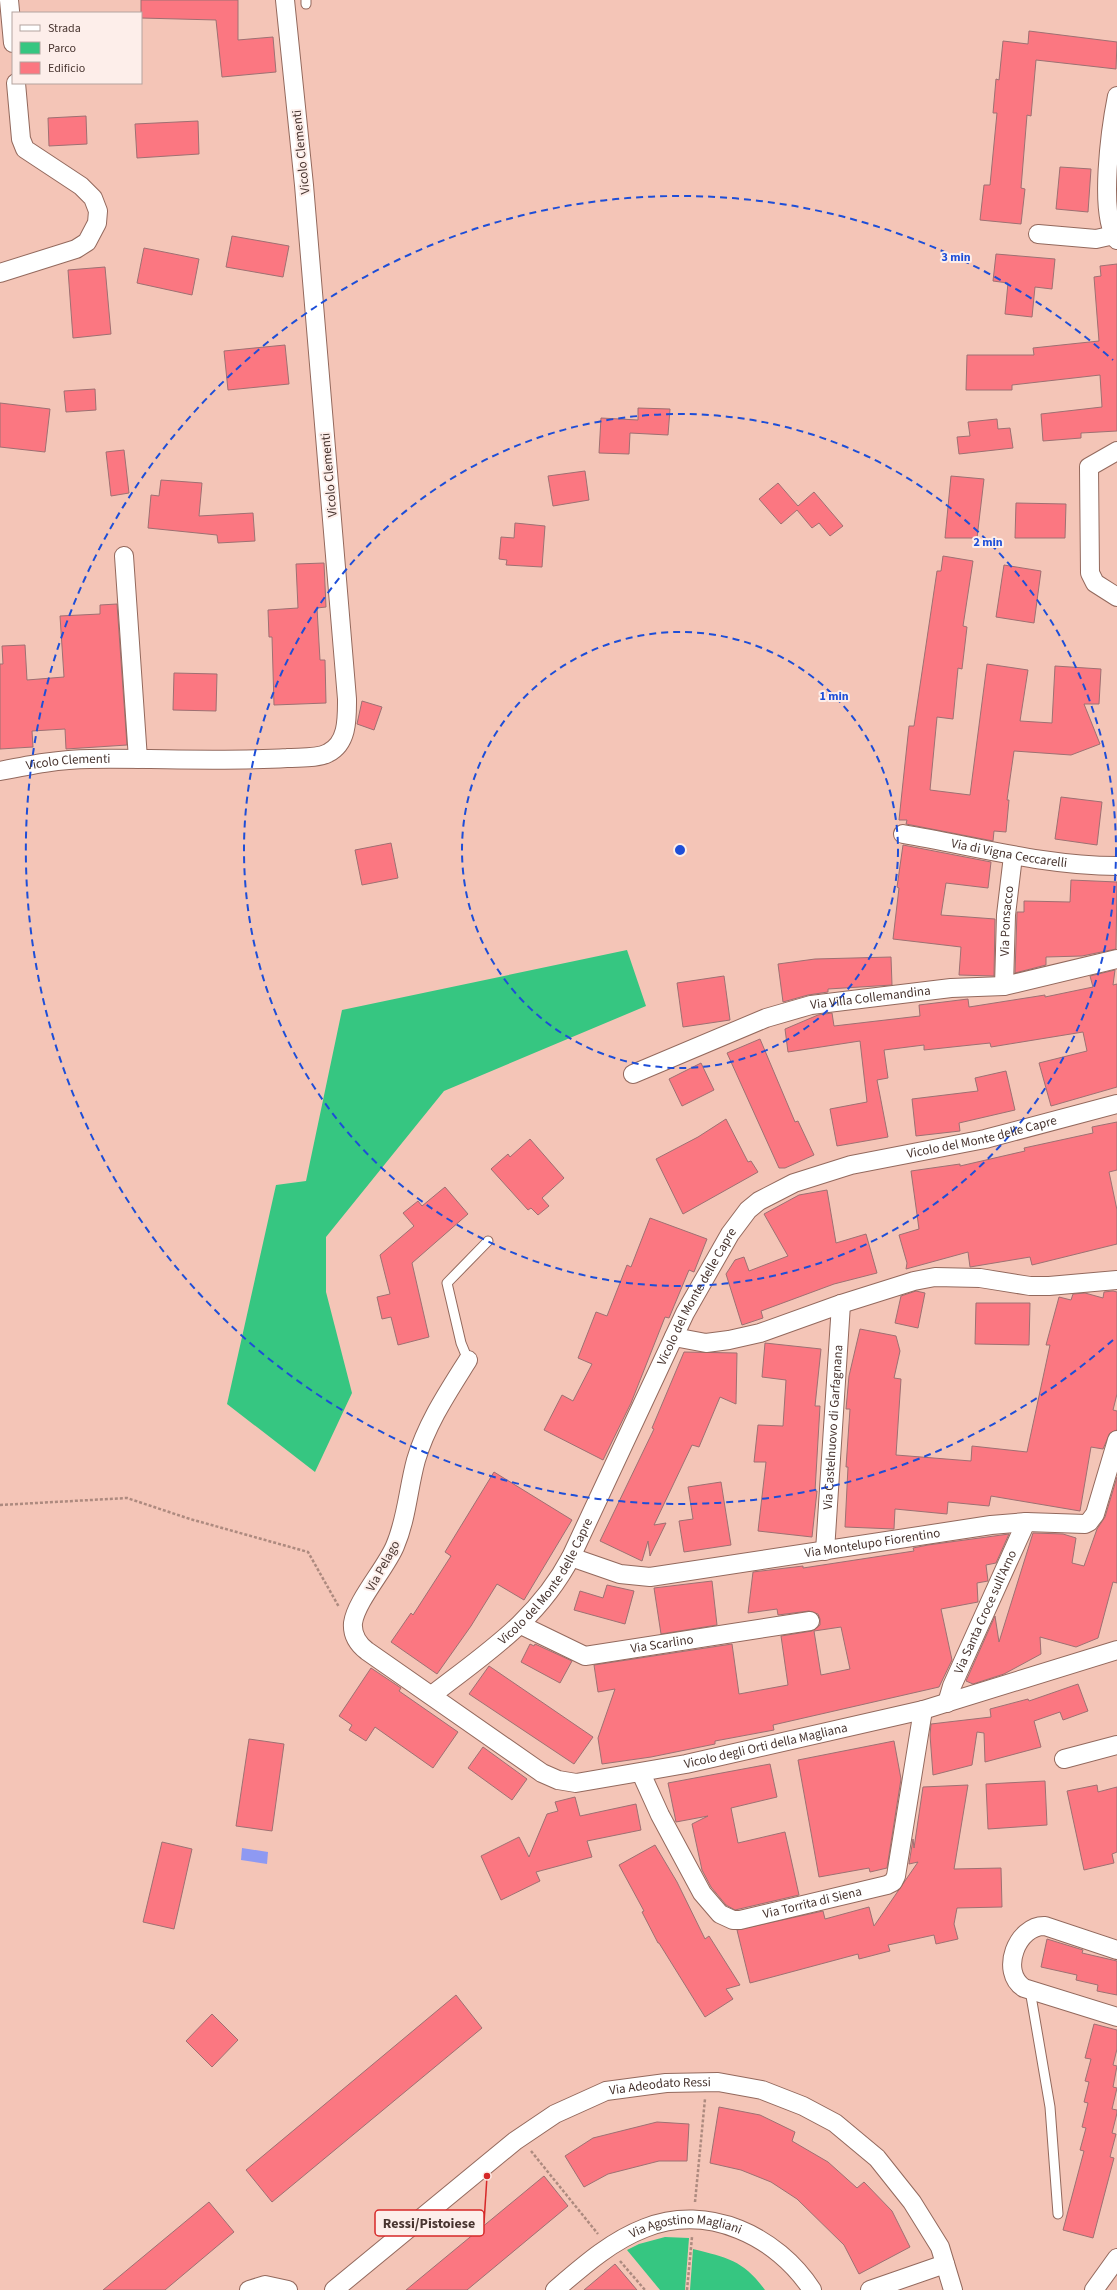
<svg xmlns="http://www.w3.org/2000/svg" width="1117" height="2290" font-family="'Source Sans 3',sans-serif">
	<rect width="100%" height="100%" fill="#f4c5b7"/>
	<g fill="#36c681">
		<path d="M 627,950 L 646,1006 L 444,1091 L 326,1237 L 326,1292 L 352,1393 L 315,1472 L 227,1404 L 276,1185 L 306,1181 L 342,1010 Z"/>
		<path d="M 665,2237 L 689,2238 L 685,2290 L 660,2290 L 627,2250 L 639,2244 Z"/>
		<path d="M 693,2249 C 728,2258 743,2260 765,2290 L 690,2290 Z"/>
	</g>
	<path fill="#8e99f2" d="M 242,1848 L 268,1852 L 267,1864 L 241,1860 Z"/>
	<g fill="#fb7781" stroke="#9e7072" fill-rule="evenodd">
		<path d="M 141,0 L 238,0 L 238,40 L 273,37 L 276,72 L 222,77 L 216,20 L 141,18 Z"/>
		<path d="M 1029,31 L 1117,42 L 1116,69 L 1036,60 L 1031,116 L 1027,115 L 1021,188 L 1025,189 L 1021,224 L 980,220 L 984,185 L 990,185 L 997,113 L 993,113 L 996,79 L 999,80 L 1003,41 L 1028,44 Z"/>
		<path d="M 86,116 L 87,144 L 49,146 L 48,118 Z"/>
		<path d="M 198,121 L 199,154 L 137,158 L 135,124 Z"/>
		<path d="M 1060,167 L 1091,169 L 1088,212 L 1056,209 Z"/>
		<path d="M 232,236 L 289,246 L 283,277 L 226,267 Z"/>
		<path d="M 144,248 L 199,259 L 192,295 L 137,283 Z"/>
		<path d="M 996,254 L 1055,259 L 1052,289 L 1035,287 L 1032,317 L 1005,314 L 1008,283 L 993,281 Z"/>
		<path d="M 1117,264 L 1117,431 L 1081,433 L 1081,438 L 1043,441 L 1041,414 L 1102,407 L 1100,375 L 1012,385 L 1012,390 L 966,390 L 967,355 L 1034,355 L 1033,348 L 1099,341 L 1094,277 L 1101,276 L 1100,266 Z"/>
		<path d="M 105,267 L 111,334 L 73,338 L 68,270 Z"/>
		<path d="M 285,345 L 289,384 L 228,390 L 224,351 Z"/>
		<path d="M 95,389 L 96,410 L 66,412 L 64,391 Z"/>
		<path d="M 0,403 L 50,409 L 45,452 L 0,447 Z"/>
		<path d="M 638,408 L 670,409 L 668,435 L 630,433 L 629,454 L 599,453 L 601,418 L 638,420 Z"/>
		<path d="M 997,419 L 998,429 L 1010,428 L 1013,448 L 959,454 L 957,437 L 970,436 L 968,422 Z"/>
		<path d="M 124,450 L 129,493 L 111,496 L 106,452 Z"/>
		<path d="M 585,471 L 589,500 L 553,506 L 548,476 Z"/>
		<path d="M 951,476 L 984,479 L 977,538 L 945,538 Z"/>
		<path d="M 161,480 L 202,483 L 199,516 L 253,513 L 255,541 L 218,543 L 217,535 L 148,528 L 151,495 L 159,496 Z"/>
		<path d="M 778,483 L 798,506 L 814,492 L 843,526 L 830,536 L 819,523 L 812,528 L 797,510 L 781,524 L 759,499 Z"/>
		<path d="M 1016,503 L 1066,504 L 1065,538 L 1015,538 Z"/>
		<path d="M 515,523 L 545,526 L 542,567 L 506,565 L 507,560 L 499,559 L 501,537 L 514,538 Z"/>
		<path d="M 943,556 L 973,561 L 963,626 L 967,627 L 962,669 L 958,668 L 953,719 L 937,717 L 930,790 L 970,795 L 987,664 L 1028,670 L 1020,721 L 1052,723 L 1055,666 L 1101,669 L 1099,704 L 1084,704 L 1100,744 L 1071,755 L 1014,751 L 1007,800 L 1009,800 L 1006,832 L 994,831 L 993,841 L 906,824 L 907,820 L 899,820 L 909,726 L 914,726 L 937,571 L 941,571 Z"/>
		<path d="M 324,563 L 326,607 L 317,608 L 320,660 L 325,660 L 326,703 L 274,705 L 272,637 L 269,637 L 268,610 L 298,608 L 296,564 Z"/>
		<path d="M 1004,565 L 1041,571 L 1034,623 L 996,617 Z"/>
		<path d="M 117,604 L 127,745 L 66,749 L 65,729 L 32,731 L 33,747 L 0,749 L 0,664 L 3,664 L 2,646 L 25,645 L 27,680 L 64,677 L 60,616 L 100,614 L 100,605 Z"/>
		<path d="M 174,673 L 217,674 L 216,711 L 173,710 Z"/>
		<path d="M 362,701 L 382,707 L 374,730 L 357,724 Z"/>
		<path d="M 1061,797 L 1102,802 L 1097,845 L 1055,839 Z"/>
		<path d="M 391,843 L 398,878 L 362,885 L 355,850 Z"/>
		<path d="M 903,845 L 991,862 L 988,888 L 946,883 L 941,915 L 995,919 L 994,976 L 959,975 L 961,947 L 893,939 L 899,888 L 897,887 Z"/>
		<path d="M 1071,880 L 1117,882 L 1116,949 L 1082,956 L 1046,957 L 1046,965 L 1015,973 L 1017,912 L 1024,912 L 1024,901 L 1070,902 Z"/>
		<path d="M 891,957 L 892,985 L 828,989 L 828,992 L 808,995 L 783,1002 L 778,964 L 815,959 Z"/>
		<path d="M 1115,970 L 1113,985 L 1117,984 L 1117,1087 L 1051,1106 L 1039,1063 L 1087,1051 L 1083,1032 L 991,1047 L 990,1043 L 924,1050 L 924,1045 L 884,1050 L 888,1078 L 877,1080 L 888,1137 L 837,1146 L 830,1109 L 867,1102 L 860,1041 L 788,1052 L 785,1029 L 818,1015 L 832,1013 L 834,1026 L 920,1016 L 919,1005 L 968,999 L 969,1007 L 1045,995 L 1045,997 L 1093,987 L 1090,976 Z"/>
		<path d="M 724,976 L 730,1020 L 683,1027 L 677,983 Z"/>
		<path d="M 760,1039 L 795,1122 L 798,1121 L 814,1155 L 785,1168 L 779,1168 L 727,1053 Z"/>
		<path d="M 701,1063 L 714,1090 L 682,1106 L 669,1079 Z"/>
		<path d="M 1006,1071 L 1015,1110 L 959,1123 L 960,1131 L 916,1136 L 912,1099 L 978,1091 L 975,1078 Z"/>
		<path d="M 726,1119 L 748,1162 L 751,1161 L 758,1172 L 683,1214 L 656,1159 L 698,1137 Z"/>
		<path d="M 1117,1122 L 1117,1170 L 1109,1172 L 1117,1210 L 1117,1244 L 1032,1265 L 1030,1257 L 970,1267 L 968,1252 L 906,1269 L 907,1263 L 899,1235 L 919,1229 L 911,1171 L 960,1164 L 960,1166 L 1025,1151 L 1024,1148 L 1093,1133 L 1092,1127 Z"/>
		<path d="M 530,1139 L 564,1178 L 542,1198 L 549,1206 L 538,1215 L 531,1208 L 528,1210 L 491,1169 L 508,1154 L 510,1157 Z"/>
		<path d="M 445,1187 L 468,1214 L 412,1263 L 429,1337 L 398,1345 L 391,1317 L 382,1319 L 377,1297 L 390,1294 L 380,1255 L 414,1226 L 403,1213 L 418,1201 L 422,1206 Z"/>
		<path d="M 827,1190 L 836,1243 L 866,1234 L 877,1273 L 834,1284 L 761,1311 L 763,1318 L 742,1325 L 726,1274 L 735,1260 L 744,1257 L 749,1271 L 788,1256 L 764,1214 L 799,1195 Z"/>
		<path d="M 650,1218 L 707,1239 L 694,1272 L 689,1270 L 669,1318 L 665,1317 L 631,1403 L 603,1460 L 544,1430 L 562,1395 L 573,1401 L 592,1364 L 578,1358 L 596,1312 L 607,1316 L 627,1265 L 631,1267 Z"/>
		<path d="M 916,1291 L 925,1293 L 918,1328 L 895,1323 L 901,1296 Z"/>
		<path d="M 1113,1291 L 1117,1292 L 1117,1394 L 1113,1410 L 1117,1411 L 1117,1430 L 1110,1433 L 1103,1449 L 1091,1447 L 1080,1511 L 991,1496 L 989,1506 L 948,1502 L 947,1514 L 895,1509 L 894,1529 L 845,1527 L 848,1467 L 846,1467 L 850,1409 L 846,1409 L 849,1376 L 860,1329 L 896,1336 L 900,1351 L 894,1378 L 901,1379 L 896,1455 L 971,1461 L 972,1446 L 1027,1452 L 1050,1345 L 1046,1345 L 1059,1297 L 1071,1300 L 1073,1294 L 1085,1293 L 1103,1298 L 1104,1292 Z"/>
		<path d="M 976,1303 L 1030,1303 L 1029,1345 L 975,1344 Z"/>
		<path d="M 765,1343 L 821,1349 L 815,1406 L 820,1406 L 815,1491 L 817,1491 L 812,1537 L 758,1531 L 766,1462 L 754,1462 L 758,1425 L 783,1426 L 786,1380 L 762,1377 Z"/>
		<path d="M 684,1352 L 737,1353 L 736,1404 L 720,1397 L 699,1447 L 692,1445 L 654,1525 L 666,1523 L 650,1556 L 648,1541 L 642,1561 L 600,1541 L 654,1429 L 652,1428 Z"/>
		<path d="M 494,1472 L 572,1520 L 524,1600 L 497,1584 L 471,1626 L 437,1674 L 391,1642 L 411,1613 L 413,1615 L 451,1556 L 445,1552 Z"/>
		<path d="M 1117,1477 L 1117,1583 L 1113,1582 L 1098,1638 L 1076,1647 L 1040,1637 L 1041,1654 L 1004,1674 L 973,1684 L 966,1681 L 995,1616 L 999,1642 L 1033,1533 L 1063,1534 L 1076,1538 L 1072,1563 L 1084,1566 L 1097,1529 L 1105,1517 Z"/>
		<path d="M 721,1482 L 731,1545 L 684,1552 L 679,1521 L 693,1519 L 688,1487 Z"/>
		<path d="M 1009,1534 L 996,1563 L 986,1565 L 988,1581 L 977,1583 L 978,1602 L 941,1609 L 952,1660 L 939,1687 L 773,1725 L 774,1730 L 715,1741 L 715,1744 L 651,1757 L 602,1764 L 598,1738 L 615,1689 L 598,1692 L 594,1665 L 732,1644 L 739,1694 L 788,1685 L 781,1636 L 812,1631 L 820,1625 L 820,1619 L 818,1614 L 809,1611 L 778,1615 L 777,1609 L 748,1613 L 753,1572 L 803,1566 L 803,1568 L 914,1551 L 913,1548 L 928,1545 ZM 841,1627 L 850,1669 L 821,1675 L 814,1631 Z"/>
		<path d="M 712,1581 L 717,1625 L 661,1634 L 654,1588 Z"/>
		<path d="M 607,1585 L 634,1591 L 625,1624 L 574,1610 L 580,1591 L 603,1598 Z"/>
		<path d="M 530,1644 L 534,1646 L 535,1644 L 572,1661 L 560,1683 L 521,1662 Z"/>
		<path d="M 489,1666 L 593,1737 L 574,1764 L 469,1694 Z"/>
		<path d="M 371,1668 L 401,1688 L 399,1691 L 458,1732 L 433,1768 L 375,1727 L 366,1741 L 349,1730 L 352,1725 L 339,1716 Z"/>
		<path d="M 1078,1684 L 1088,1711 L 1063,1720 L 1060,1712 L 1034,1721 L 1041,1747 L 985,1762 L 984,1733 L 977,1732 L 972,1765 L 933,1775 L 930,1735 L 931,1724 L 991,1717 L 990,1709 L 1028,1699 L 1029,1701 Z"/>
		<path d="M 249,1739 L 284,1744 L 272,1831 L 236,1826 Z"/>
		<path d="M 894,1741 L 901,1779 L 887,1868 L 870,1872 L 869,1868 L 819,1877 L 798,1760 Z"/>
		<path d="M 483,1747 L 527,1779 L 512,1800 L 468,1768 Z"/>
		<path d="M 770,1764 L 777,1797 L 731,1808 L 738,1843 L 785,1832 L 799,1895 L 735,1910 L 726,1905 L 711,1887 L 702,1870 L 692,1824 L 708,1816 L 676,1822 L 668,1783 Z"/>
		<path d="M 1045,1781 L 1047,1825 L 988,1829 L 986,1784 Z"/>
		<path d="M 968,1785 L 954,1869 L 1001,1868 L 1002,1907 L 957,1908 L 954,1924 L 958,1939 L 936,1944 L 934,1935 L 888,1945 L 890,1951 L 859,1959 L 858,1954 L 750,1983 L 737,1930 L 823,1911 L 825,1919 L 869,1907 L 874,1926 L 918,1862 L 909,1864 L 913,1839 L 914,1848 L 923,1787 Z"/>
		<path d="M 1097,1785 L 1098,1792 L 1117,1787 L 1117,1852 L 1112,1854 L 1114,1863 L 1084,1870 L 1067,1791 Z"/>
		<path d="M 575,1797 L 580,1816 L 636,1804 L 641,1830 L 587,1841 L 592,1857 L 536,1872 L 540,1881 L 501,1900 L 481,1856 L 519,1837 L 529,1857 L 547,1814 L 558,1811 L 555,1802 Z"/>
		<path d="M 162,1842 L 192,1849 L 174,1929 L 143,1922 Z"/>
		<path d="M 655,1845 L 677,1882 L 705,1939 L 709,1936 L 740,1985 L 726,1989 L 733,1999 L 705,2017 L 659,1943 L 658,1943 L 642,1912 L 644,1911 L 619,1865 Z"/>
		<path d="M 1047,1939 L 1083,1950 L 1082,1953 L 1117,1961 L 1117,1995 L 1097,1991 L 1098,1985 L 1076,1980 L 1077,1975 L 1041,1967 Z"/>
		<path d="M 456,1995 L 482,2028 L 272,2202 L 246,2170 Z"/>
		<path d="M 212,2014 L 238,2040 L 212,2067 L 186,2041 Z"/>
		<path d="M 1094,2024 L 1117,2030 L 1117,2049 L 1113,2065 L 1117,2066 L 1113,2087 L 1117,2088 L 1112,2109 L 1117,2110 L 1117,2113 L 1112,2133 L 1116,2134 L 1110,2157 L 1114,2158 L 1093,2238 L 1063,2230 L 1084,2151 L 1080,2150 L 1086,2128 L 1082,2127 L 1088,2103 L 1084,2102 L 1089,2082 L 1085,2081 L 1091,2059 L 1085,2058 Z"/>
		<path d="M 719,2107 L 760,2115 L 795,2132 L 792,2141 L 828,2162 L 857,2188 L 864,2182 L 892,2211 L 910,2247 L 859,2274 L 844,2245 L 797,2199 L 771,2182 L 741,2170 L 710,2163 Z"/>
		<path d="M 657,2122 L 689,2124 L 687,2161 L 659,2161 L 608,2174 L 584,2187 L 565,2156 L 593,2138 Z"/>
		<path d="M 544,2176 L 568,2206 L 467,2290 L 406,2290 Z"/>
		<path d="M 209,2202 L 234,2232 L 165,2290 L 103,2290 Z"/>
		<path d="M 615,2264 L 637,2290 L 584,2290 Z"/>
	</g>
	<g fill="none" stroke-linecap="round" stroke-linejoin="round">
		<defs>
			<g id="lane">
				<path d="M 306,0 L 306,4"/>
				<path d="M 468,1360 L 461,1343 L 447,1283 L 488,1241"/>
				<path d="M 1030,1990 L 1050,2107 L 1058,2214"/>
			</g>
			<g id="street">
				<path d="M 9,0 L 13,43"/>
				<path d="M 1117,96 C 1111,126 1098,215 1117,240"/>
				<path d="M 1038,234 L 1096,239 L 1114,235"/>
				<path d="M 0,273 L 76,249 L 87,242 L 97,223 L 98,211 L 93,198 L 81,186 L 25,149 L 21,139 L 16,83"/>
				<path d="M 1117,451 L 1089,467 L 1090,573 L 1095,583 L 1117,597"/>
				<path d="M 124,556 L 138,759"/>
				<path id="s1" d="M 0,771 C 30,765 60,759 90,759 C 156,758 221,762 287,758 C 299,757 317,759 328,753 C 348,743 347,718 347,699 L 304,185 L 285,0"/>
				<path id="s2" d="M 903,834 C 974,846 1045,866 1117,866"/>
				<path id="s3" d="M 1004,986 L 1006,915 L 1013,856"/>
				<path id="s4" d="M 633,1074 L 766,1018 L 811,1005 L 951,988 L 1004,986 L 1117,959"/>
				<path d="M 674,1337 L 706,1343 L 729,1340 L 760,1333 L 841,1304 L 914,1281 L 935,1277 L 980,1278 L 1030,1286 L 1049,1286 L 1117,1280"/>
				<path id="s5" d="M 468,1360 C 448,1392 427,1423 416,1460 C 408,1489 407,1518 395,1546 C 386,1568 356,1601 353,1623 C 352,1635 358,1644 367,1651 L 542,1773 L 558,1780 L 576,1783 L 686,1764 L 923,1710 L 1117,1650"/>
				<path id="s6" d="M 825,1551 L 841,1304"/>
				<path id="s7" d="M 571,1557 L 620,1574 L 650,1577 L 991,1525 L 1026,1522 L 1085,1524 L 1089,1522 L 1095,1514 L 1117,1440"/>
				<path id="s8" d="M 521,1625 L 585,1656 L 810,1621"/>
				<path id="s9" d="M 432,1695 C 486,1653 538,1620 571,1557 L 685,1313 L 730,1234 L 748,1210 L 759,1201 L 794,1183 L 851,1165 L 985,1139 L 1117,1104"/>
				<path id="s10" d="M 947,1703 L 952,1686 L 1026,1522"/>
				<path d="M 1064,1759 L 1117,1745"/>
				<path id="s11" d="M 641,1773 L 660,1815 L 702,1893 L 720,1914 L 733,1920 L 740,1920 L 887,1885 L 893,1882 L 896,1876 L 923,1710"/>
				<path d="M 1117,1950 L 1045,1926 C 1017,1925 999,1972 1024,1988 L 1117,2017"/>
				<path d="M 249,2290 L 265,2285 L 288,2290"/>
				<path id="s12" d="M 334,2290 L 515,2141 L 555,2114 L 606,2091 L 666,2083 L 718,2082 L 762,2090 L 803,2106 L 835,2123 L 877,2158 L 912,2202 L 940,2247 L 953,2290"/>
				<path id="s13" d="M 555,2290 C 583,2266 611,2241 645,2228 C 708,2203 777,2236 812,2290"/>
				<path d="M 870,2290 L 945,2264"/>
				<path d="M 1094,2290 L 1117,2258"/>
			</g>
		</defs>
		<use href="#lane" stroke="#93695d" stroke-width="11"/>
		<use href="#street" stroke="#93695d" stroke-width="20"/>
		<g stroke="#ad8a7f" stroke-width="2.5" stroke-dasharray="3 2" stroke-linecap="butt">
			<path d="M 0,1505 L 127,1498 L 190,1519 L 308,1552 L 339,1607"/>
			<path d="M 531,2151 L 598,2234"/>
			<path d="M 695,2202 L 705,2099"/>
			<path d="M 620,2261 L 645,2290"/>
			<path d="M 687,2290 L 692,2237"/>
		</g>
		<use href="#lane" stroke="#fff" stroke-width="9"/>
		<use href="#street" stroke="#fff" stroke-width="18"/>
	</g>
	<g fill="none" stroke="#1d4ed8" stroke-width="2" stroke-dasharray="7 5">
		<circle cx="680" cy="850" r="218"/>
		<circle cx="680" cy="850" r="436"/>
		<path d="M1113 1340A654 654 0 1 1 1113 360"/>
	</g>
	<g text-anchor="middle" dominant-baseline="central" stroke-width="4" stroke-linejoin="round" paint-order="stroke">
		<g font-size="13" fill="#47342f" stroke="#fdeeea">
			<text transform="translate(301 152) rotate(-96)">Vicolo Clementi</text>
			<text transform="translate(329 475) rotate(-95)">Vicolo Clementi</text>
			<text stroke="none"><textPath href="#s1" startOffset="69">Vicolo Clementi</textPath></text>
			<text stroke="none"><textPath href="#s2" startOffset="108">Via di Vigna Ceccarelli</textPath></text>
			<text stroke="none"><textPath href="#s3" startOffset="65">Via Ponsacco</textPath></text>
			<text stroke="none"><textPath href="#s4" startOffset="251">Via Villa Collemandina</textPath></text>
			<text stroke="none"><textPath href="#s9" startOffset="835">Vicolo del Monte delle Capre</textPath></text>
			<text stroke="none"><textPath href="#s9" startOffset="487">Vicolo del Monte delle Capre</textPath></text>
			<text stroke="none"><textPath href="#s6" startOffset="124">Via Castelnuovo di Garfagnana</textPath></text>
			<text stroke="none"><textPath href="#s7" startOffset="307">Via Montelupo Fiorentino</textPath></text>
			<text transform="translate(383 1566) rotate(-61)">Via Pelago</text>
			<text stroke="none"><textPath href="#s9" startOffset="163">Vicolo del Monte delle Capre</textPath></text>
			<text stroke="none"><textPath href="#s10" startOffset="99">Via Santa Croce sull'Arno</textPath></text>
			<text stroke="none"><textPath href="#s8" startOffset="149">Via Scarlino</textPath></text>
			<text stroke="none"><textPath href="#s5" startOffset="765">Vicolo degli Orti della Magliana</textPath></text>
			<text stroke="none"><textPath href="#s11" startOffset="258">Via Torrita di Siena</textPath></text>
			<text stroke="none"><textPath href="#s12" startOffset="393">Via Adeodato Ressi</textPath></text>
			<text stroke="none"><textPath href="#s13" startOffset="151">Via Agostino Magliani</textPath></text>
		</g>
	</g>
	<circle cx="680" cy="850" r="6" fill="#1d4ed8" stroke="#fdeeea" stroke-width="2"/>
	<g font-size="12" text-anchor="middle" font-weight="bold" fill="#1d4ed8" stroke="#fdeeea" stroke-width="4" stroke-linejoin="round" paint-order="stroke">
		<text x="956" y="261">3 min</text>
		<text x="988" y="546">2 min</text>
		<text x="834" y="700">1 min</text>
	</g>
	<path fill="none" stroke="#d62828" stroke-width="1.5" d="M487 2176L484 2223"/>
	<circle fill="#d62828" stroke="#fdeeea" stroke-width="1.5" cx="487" cy="2176" r="4"/>
	<rect fill="#fdeeea" stroke="#d62828" stroke-width="1.5" x="375" y="2210" width="109" height="26" rx="4"/>
	<g font-size="14" text-anchor="middle" font-weight="bold" fill="#47342f">
		<text x="429" y="2228">Ressi/Pistoiese</text>
	</g>
	<rect x="12" y="12" width="130" height="72" fill="#fdeeea" stroke="#b4a49f"/>
	<rect x="20" y="25" width="20" height="6" fill="#ffffff" stroke="#b4a49f"/>
	<text x="48" y="32" font-size="12" fill="#47342f">Strada</text>
	<rect x="20" y="42" width="20" height="12" fill="#36c681" stroke="#b4a49f"/>
	<text x="48" y="52" font-size="12" fill="#47342f">Parco</text>
	<rect x="20" y="62" width="20" height="12" fill="#fb7781" stroke="#b4a49f"/>
	<text x="48" y="72" font-size="12" fill="#47342f">Edificio</text>
</svg>
